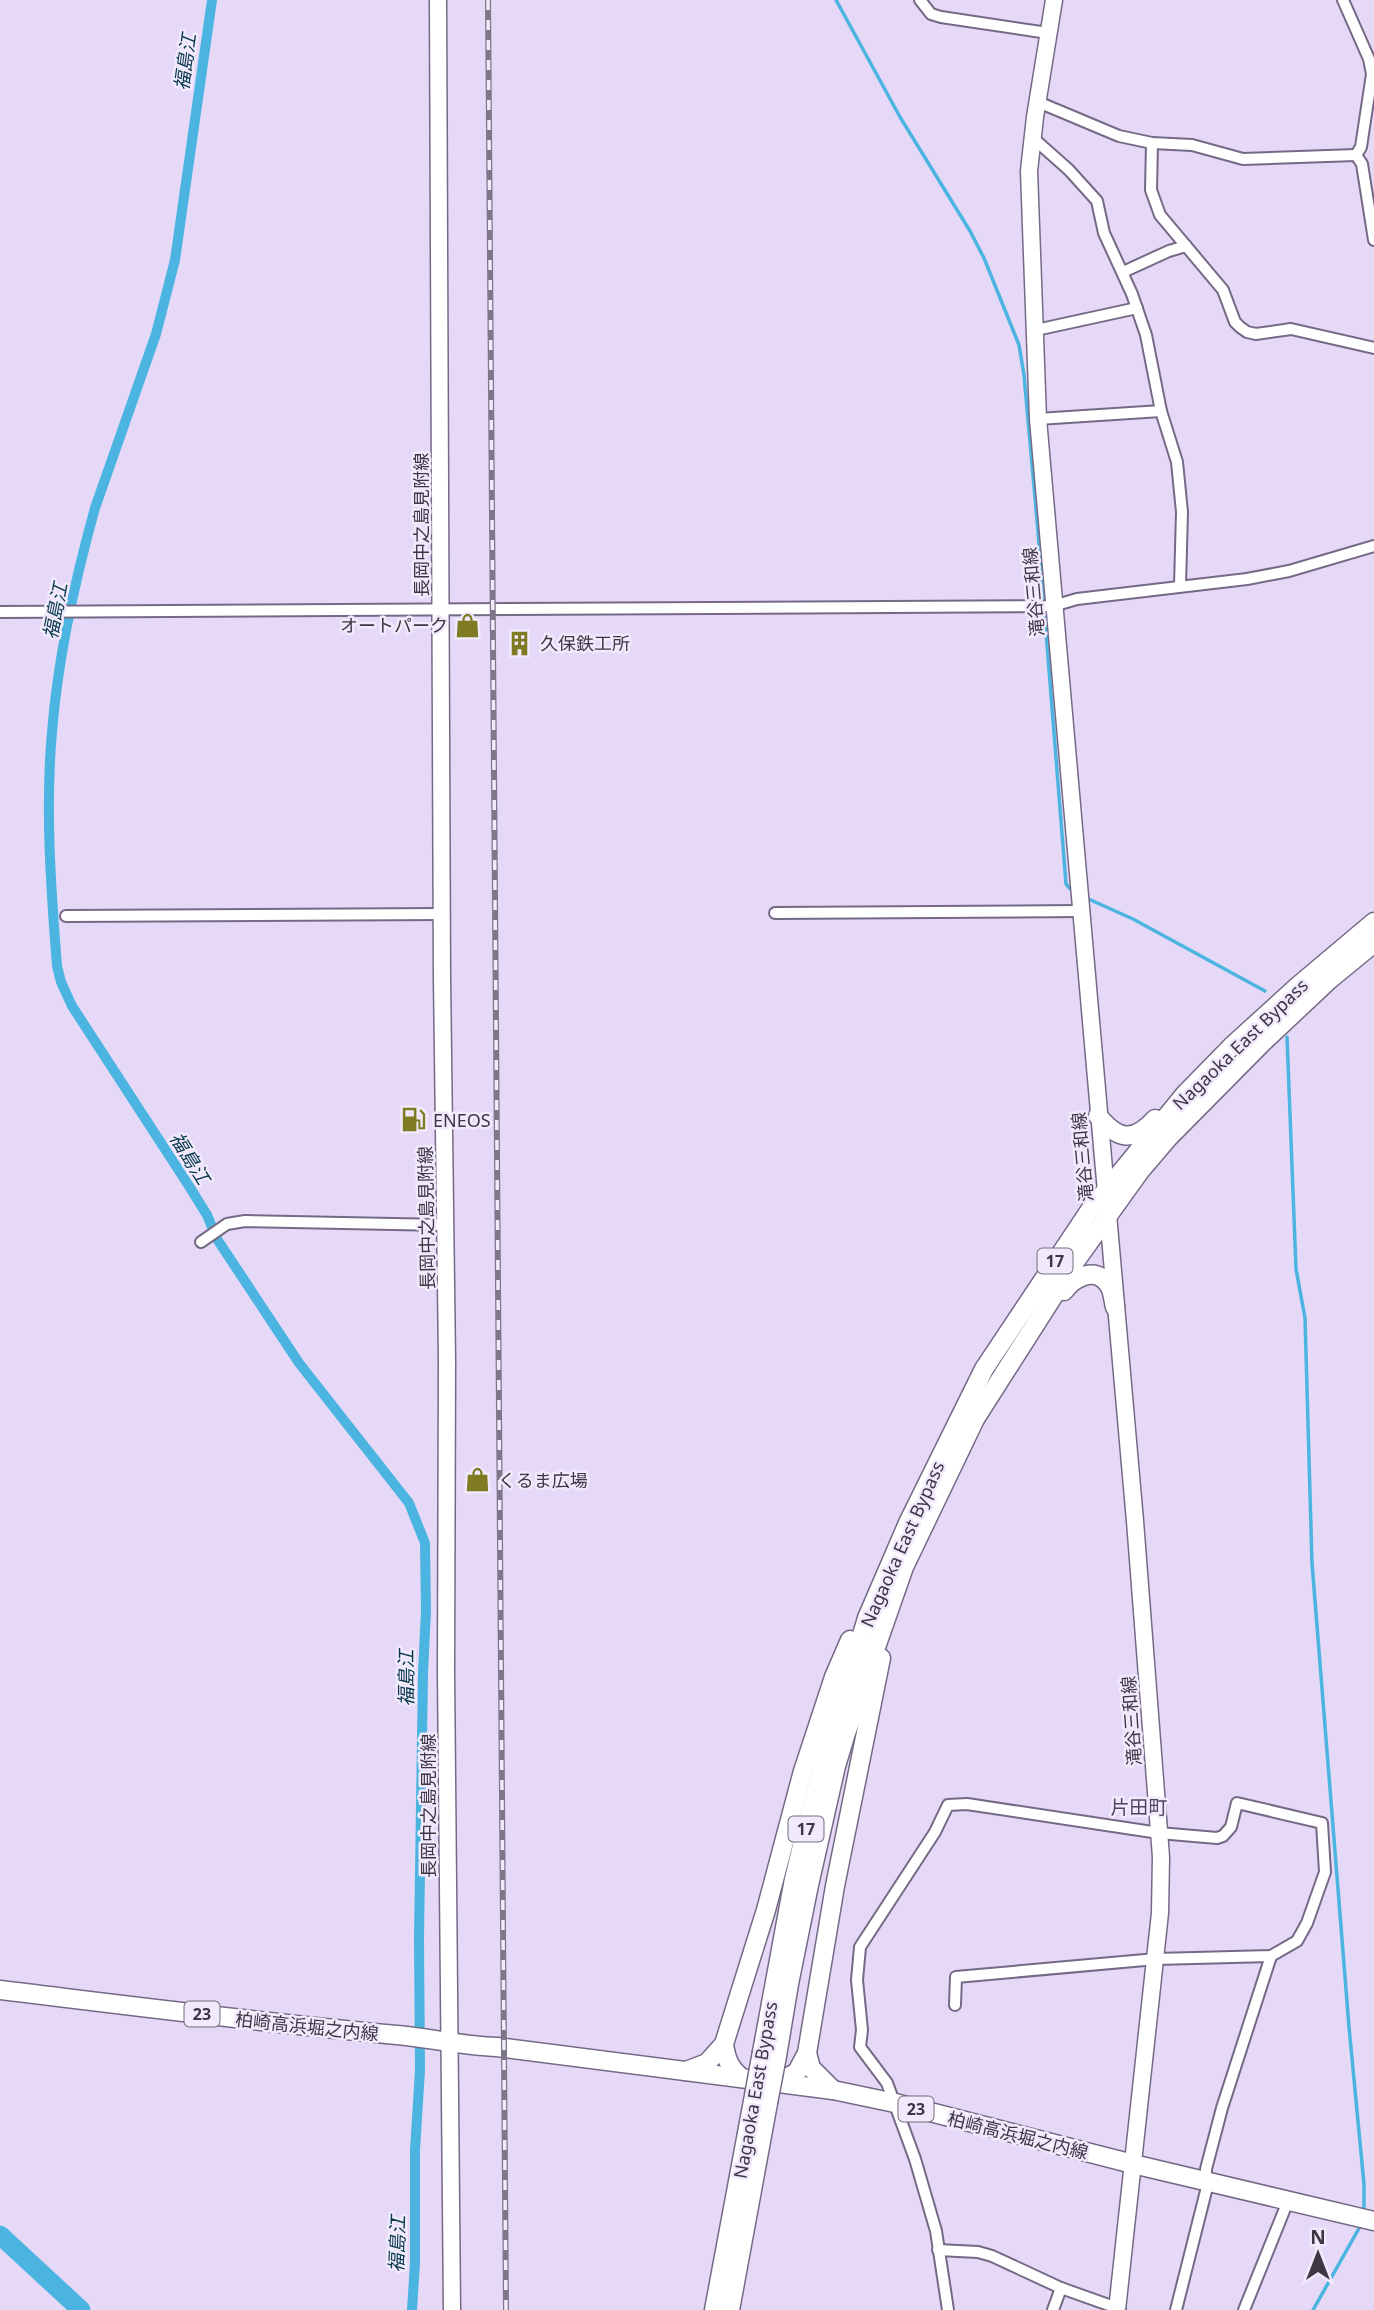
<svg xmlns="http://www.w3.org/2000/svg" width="1374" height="2310" font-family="'Noto Sans','Noto Sans JP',sans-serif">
	<rect width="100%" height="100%" fill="#e6d9f8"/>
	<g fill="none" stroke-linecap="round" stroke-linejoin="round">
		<g stroke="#4cb4e0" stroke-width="3.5">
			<path d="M 836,0 L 900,117 L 970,231 L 984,258 L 1019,345 L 1024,375 L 1038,531 L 1066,884 L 1074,893"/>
			<path d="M 1084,897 L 1133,919 L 1265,991"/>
			<path d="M 1287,1037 L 1296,1269 L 1305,1318 L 1312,1563 L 1349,2027 L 1364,2184 L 1364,2212"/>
			<path d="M 1313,2310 L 1362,2223"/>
		</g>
		<path stroke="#4cb4e0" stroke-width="10" d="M 212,0 L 175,260 L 156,334 L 95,508 C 75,580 58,657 52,732 C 45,809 51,889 57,966 L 61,982 L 72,1006 L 189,1186 L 207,1215 L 217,1239 L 299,1363 L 409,1503 L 425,1543 L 426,1611 L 423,1673 L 419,1938 L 420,2070 L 415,2150 L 415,2263 L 412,2310"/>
		<path stroke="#4cb4e0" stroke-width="19" d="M 0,2235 L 81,2310"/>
		<defs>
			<g id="minor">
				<path d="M 920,0 L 931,14 L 941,17 L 1048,33"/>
				<path d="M 1343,0 L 1369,59 L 1372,74 L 1361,147 L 1356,155"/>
				<path d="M 1038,102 L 1119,136 L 1152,143 L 1192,145 L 1243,159 L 1356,155"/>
				<path d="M 1033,138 L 1069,170 L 1097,201 L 1104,233 L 1132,294 L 1146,335 L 1161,411 L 1177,462 L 1182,512 L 1180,586"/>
				<path d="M 1152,143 L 1151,190 L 1160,215 L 1223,290 L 1235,322 L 1240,327 L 1247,332 L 1256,334 L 1291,329 L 1374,348"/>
				<path d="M 1356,155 L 1362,164 L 1374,240"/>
				<path d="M 1123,272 L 1169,251 L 1186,246"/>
				<path d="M 1036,330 L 1137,308"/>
				<path d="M 1038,419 L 1161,411"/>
				<path d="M 0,612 L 1053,606 L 1077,599 L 1247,579 L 1289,571 L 1374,546"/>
				<path d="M 775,913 L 1080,911"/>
				<path d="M 66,916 L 442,914"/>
				<path d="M 201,1242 L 227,1224 L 245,1221 L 444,1225"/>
				<path d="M 938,2250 L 978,2252 L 992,2256 L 1061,2288 L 1120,2309"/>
				<path d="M 948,2310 L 936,2231 L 915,2159 L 887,2083 L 860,2047 L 862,2030 L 857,1980 L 860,1947 L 935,1832 L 948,1805 L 967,1804 L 1159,1833 L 1217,1838 L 1223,1836 L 1231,1827 L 1237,1803 L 1322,1823 L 1325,1872 L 1307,1923 L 1297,1941 L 1271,1956 L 1156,1959 L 956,1977 L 955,2005"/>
				<path d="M 1053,2310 L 1061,2288"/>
				<path d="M 1176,2310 L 1206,2191 L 1206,2169 L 1222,2108 L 1271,1956"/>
				<path d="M 1244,2310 L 1288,2201"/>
			</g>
			<g id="secondary">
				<path d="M 438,0 L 442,978 L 447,1361 L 446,1671 L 452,2310"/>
				<path d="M 1054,0 L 1035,117 L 1029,171 L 1038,419 L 1135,1521 L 1161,1857 L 1160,1913 L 1117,2310"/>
			</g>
			<path id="primary" d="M 0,1990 C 132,2006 264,2023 397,2035 C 430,2038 463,2046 497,2047 L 833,2090 L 895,2103 L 1133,2164 L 1374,2221"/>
			<g id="trunk">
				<path d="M 1098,1116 C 1118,1140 1133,1143 1155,1119"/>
				<path d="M 1064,1291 C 1074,1277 1096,1266 1108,1284 C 1113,1290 1113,1300 1115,1307"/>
				<path d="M 724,2044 C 726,2059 730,2069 742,2078"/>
				<path d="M 762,2052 L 794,1879 L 808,1821 L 827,1750 L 867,1618 L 908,1523 L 984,1369 L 1090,1210 L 1186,1093 L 1232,1046 L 1298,986 L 1374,922"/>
				<path d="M 807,2053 L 811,2068 L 833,2090"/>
				<path d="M 777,2056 L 789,1984 L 809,1885 L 836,1766 L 846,1733 L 904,1567 L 975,1419 L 1077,1259 L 1140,1171 L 1169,1137 L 1263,1042 L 1329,980 L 1374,943"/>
				<path d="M 686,2071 L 707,2063 L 724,2044 L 766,1910 L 803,1771 L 834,1677 L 850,1640"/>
				<path d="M 779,2082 L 797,2072 L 807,2053 L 835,1886 L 881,1658"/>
				<path d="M 714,2310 L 753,2101"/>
				<path d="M 730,2310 L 768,2103"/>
			</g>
		</defs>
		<use href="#minor" stroke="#756a85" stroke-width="14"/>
		<use href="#secondary" stroke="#756a85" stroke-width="19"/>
		<use href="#primary" stroke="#756a85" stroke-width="21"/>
		<use href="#trunk" stroke="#756a85" stroke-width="21"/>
		<use href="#minor" stroke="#fff" stroke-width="10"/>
		<use href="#secondary" stroke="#fff" stroke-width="16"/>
		<use href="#primary" stroke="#fff" stroke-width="18"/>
		<use href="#trunk" stroke="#fff" stroke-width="18"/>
		<defs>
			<path id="rail" d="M 488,0 L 506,2310"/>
		</defs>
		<use href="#rail" stroke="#7e7689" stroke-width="6"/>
		<use href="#rail" stroke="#f1e9fc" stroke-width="3.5" stroke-dasharray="10" stroke-linecap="butt"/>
		<defs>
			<g id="trunk-bridge">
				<path d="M 753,2101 L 762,2052"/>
				<path d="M 768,2103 L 777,2056"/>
			</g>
		</defs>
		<use href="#trunk-bridge" stroke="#756a85" stroke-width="21" stroke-linecap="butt"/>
		<use href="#trunk-bridge" stroke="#fff" stroke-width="18"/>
	</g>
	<defs>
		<symbol id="shop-bare" viewBox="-9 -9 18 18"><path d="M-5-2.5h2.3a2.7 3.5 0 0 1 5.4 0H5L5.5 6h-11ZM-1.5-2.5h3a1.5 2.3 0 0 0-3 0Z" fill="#7f7b22" stroke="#f1e9fc" stroke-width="2.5" paint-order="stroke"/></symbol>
		<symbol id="building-bare" viewBox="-9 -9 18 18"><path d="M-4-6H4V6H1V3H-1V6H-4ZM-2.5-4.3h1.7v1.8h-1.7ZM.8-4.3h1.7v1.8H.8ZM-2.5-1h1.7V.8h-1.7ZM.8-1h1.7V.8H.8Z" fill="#7f7b22" stroke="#f1e9fc" stroke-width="2.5" paint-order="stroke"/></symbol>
		<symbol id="fuel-bare" viewBox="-9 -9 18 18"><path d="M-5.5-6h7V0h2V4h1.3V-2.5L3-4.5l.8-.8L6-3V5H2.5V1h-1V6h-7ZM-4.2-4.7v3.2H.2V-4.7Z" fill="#7f7b22" stroke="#f1e9fc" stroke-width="2.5" paint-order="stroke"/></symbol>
	</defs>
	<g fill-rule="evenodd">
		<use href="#shop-bare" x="450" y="608" width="35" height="35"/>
		<use href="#building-bare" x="502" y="626" width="35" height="35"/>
		<use href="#fuel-bare" x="396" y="1102" width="35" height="35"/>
		<use href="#shop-bare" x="460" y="1462" width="35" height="35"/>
	</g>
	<g text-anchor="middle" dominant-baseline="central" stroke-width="5" stroke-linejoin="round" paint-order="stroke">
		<g fill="#f1e9fc" stroke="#726c7a" stroke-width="2">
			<rect x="1037.5" y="1248.5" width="35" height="25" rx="5"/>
			<rect x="788.5" y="1816.5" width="35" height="25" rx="5"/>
			<rect x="184.5" y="2001.5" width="35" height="25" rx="5"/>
			<rect x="898.5" y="2096.5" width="35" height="25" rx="5"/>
		</g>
		<g font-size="16" font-weight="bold" fill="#3c3743">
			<text x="1055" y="1261">17</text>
			<text x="806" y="1829">17</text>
			<text x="202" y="2014">23</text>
			<text x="916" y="2109">23</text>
		</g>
		<g font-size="18" fill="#3c3743" stroke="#f1e9fc">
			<text transform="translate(421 525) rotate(-90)">長岡中之島見附線</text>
			<text transform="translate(1033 592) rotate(-95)">滝谷三和線</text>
			<text transform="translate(1240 1044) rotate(-44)">Nagaoka East Bypass</text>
			<text transform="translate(1082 1157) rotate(-95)">滝谷三和線</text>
			<text transform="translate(426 1218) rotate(-91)">長岡中之島見附線</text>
			<text transform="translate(902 1544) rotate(-66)">Nagaoka East Bypass</text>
			<text transform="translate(1131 1721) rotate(-94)">滝谷三和線</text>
			<text transform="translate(428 1806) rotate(-90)">長岡中之島見附線</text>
			<text transform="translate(307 2026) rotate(6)">柏崎高浜堀之内線</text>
			<text transform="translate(755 2090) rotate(-80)">Nagaoka East Bypass</text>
			<text transform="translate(1018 2135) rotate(14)">柏崎高浜堀之内線</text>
		</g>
		<g font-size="18" fill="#3c3743" stroke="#f1e9fc" text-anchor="start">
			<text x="448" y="625" text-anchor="end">オートパーク</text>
			<text x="540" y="643">久保鉄工所</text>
			<text x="433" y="1120">ENEOS</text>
			<text x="498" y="1480">くるま広場</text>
		</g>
		<g font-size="19" font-style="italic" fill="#09384b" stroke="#f1e9fc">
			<text transform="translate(185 62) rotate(-82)">福島江</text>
			<text transform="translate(55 611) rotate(-79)">福島江</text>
			<text transform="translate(190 1158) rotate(58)">福島江</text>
			<text transform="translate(406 1678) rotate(-90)">福島江</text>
			<text transform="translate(397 2244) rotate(-88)">福島江</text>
		</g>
		<g font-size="19" fill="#50455f" stroke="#f1e9fc">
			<text x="1139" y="1807">片田町</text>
		</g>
	</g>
	<g transform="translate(1318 2254)" stroke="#f1e9fc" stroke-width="5" paint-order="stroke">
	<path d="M0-5L12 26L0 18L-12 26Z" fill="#3c3743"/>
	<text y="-10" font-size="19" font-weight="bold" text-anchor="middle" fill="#3c3743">N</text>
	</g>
</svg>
